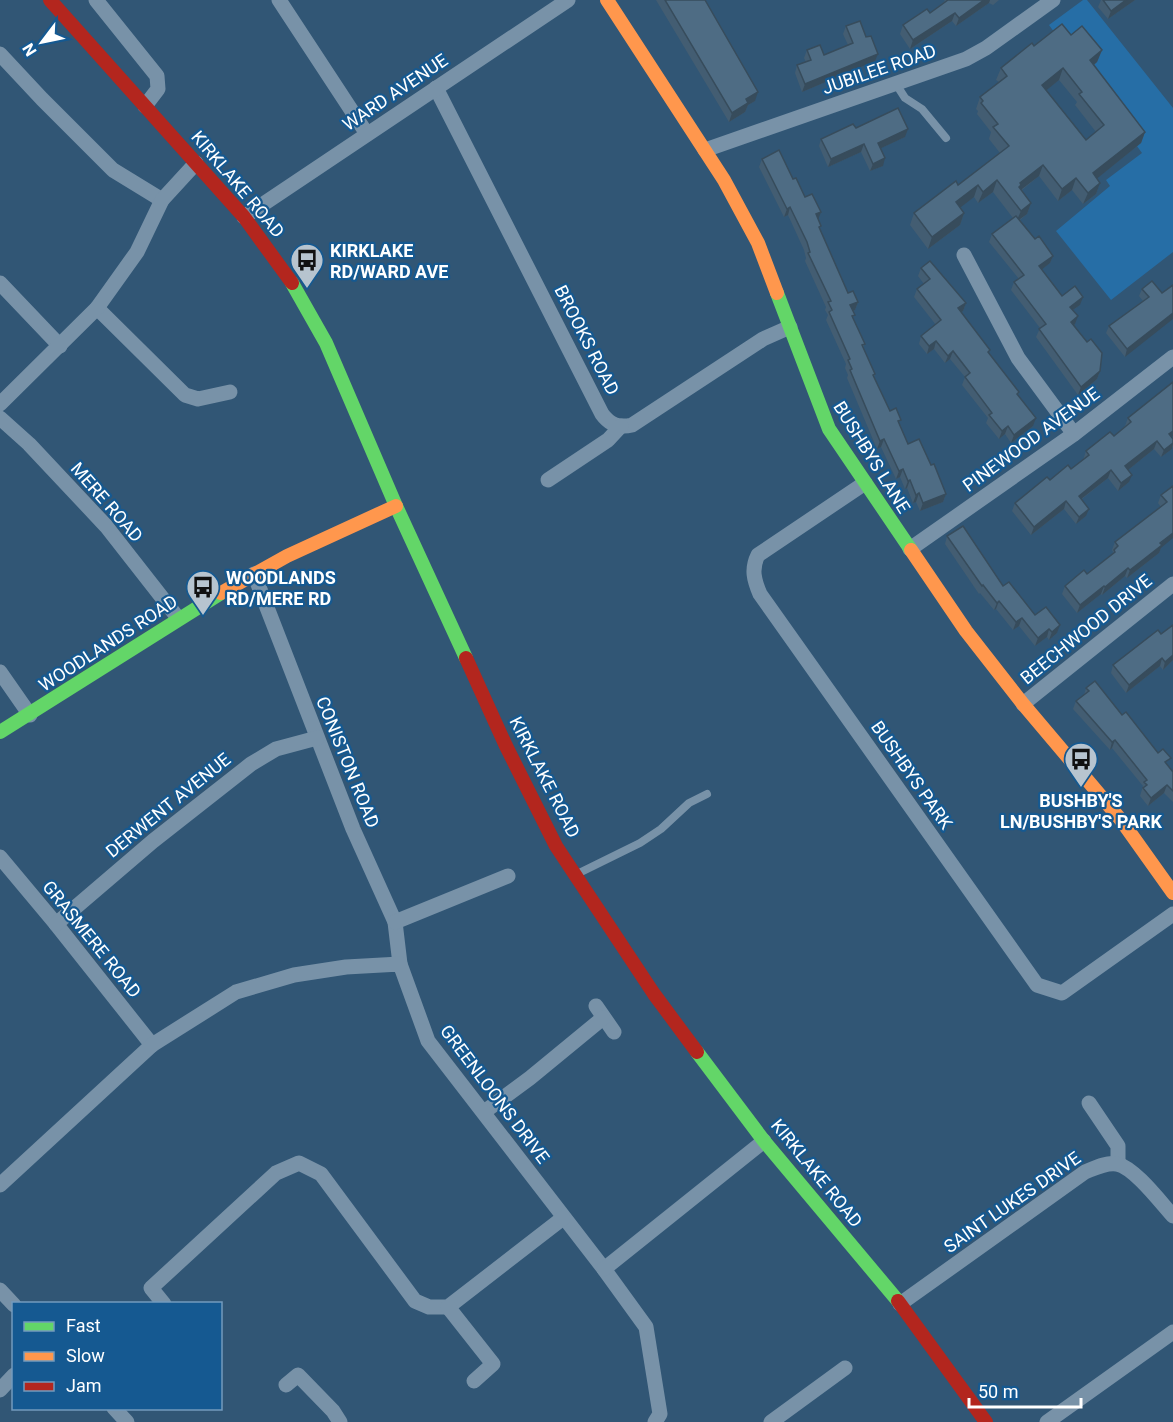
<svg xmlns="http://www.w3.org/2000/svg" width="1173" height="1422" font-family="Roboto,sans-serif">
	<rect width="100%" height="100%" fill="#315675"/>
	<path fill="#266ea6" d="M 1083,0 L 1087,0 L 1173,108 L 1173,252 L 1111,300 L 1056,231 L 1110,186 L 1106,180 L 1142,153 L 1049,25 Z"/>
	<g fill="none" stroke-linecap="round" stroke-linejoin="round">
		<g stroke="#7892a8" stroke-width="8">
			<path d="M 896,84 L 905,98 L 922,109 L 946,138"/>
			<path d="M 577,874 L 640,843 L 661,829 L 689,803 L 707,794"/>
		</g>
		<g stroke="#7892a8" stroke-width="15">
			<path d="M 96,0 L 157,76 L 158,89 L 145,106"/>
			<path d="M 279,0 L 367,134"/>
			<path d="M 0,54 L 42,99 L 113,170 L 162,200"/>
			<path d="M 436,88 L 602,414 C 610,425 619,428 632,425 L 763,339 L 790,327"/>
			<path d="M 705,150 L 966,59 L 986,48 L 1053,0"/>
			<path d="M 244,217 L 568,0"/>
			<path d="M 964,255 L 1018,358 L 1074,434"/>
			<path d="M 0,283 L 60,346"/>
			<path d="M 97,308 L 185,395 L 198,399 L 230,392"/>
			<path d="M 0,404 L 97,308 L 137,252 L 162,200 L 196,163"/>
			<path d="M 0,418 L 29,444 L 106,526 L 178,618"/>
			<path d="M 548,480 L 608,440 L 621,426"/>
			<path d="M 865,483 L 758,555 C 751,569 754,580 760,594 L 1037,985 L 1062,993 L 1173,914"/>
			<path d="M 910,549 L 1074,434 L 1173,357"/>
			<path d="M 254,574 L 353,829 L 395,922 L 400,964"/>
			<path d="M 0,672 L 30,715"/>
			<path d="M 1023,704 L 1173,584"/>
			<path d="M 0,857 L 56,924 L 152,1045"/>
			<path d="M 395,922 L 508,876"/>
			<path d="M 56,924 L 153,841 L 251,764 L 276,749 L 317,738"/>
			<path d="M 596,1006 L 614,1032"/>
			<path d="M 1089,1103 L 1118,1146 L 1118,1164"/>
			<path d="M 484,1112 L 530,1078 L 603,1018"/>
			<path d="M 0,1185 L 152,1045 L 236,992 L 294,975 L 346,967 L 400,964 L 428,1041 L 604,1269 L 646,1327 L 660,1414 L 655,1422"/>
			<path d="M 604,1269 L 764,1141"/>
			<path d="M 0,1290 L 14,1305"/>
			<path d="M 164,1304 L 151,1288 L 276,1173 L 299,1163 L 321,1174 L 415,1301 L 429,1307 L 448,1307 L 563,1218"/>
			<path d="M 900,1304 L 1085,1172 C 1095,1168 1106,1162 1117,1164 C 1135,1168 1161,1203 1173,1216"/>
			<path d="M 448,1307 L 493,1364 L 474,1381"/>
			<path d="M 286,1385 L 298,1375 L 333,1411 L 340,1422"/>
			<path d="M 0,1390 L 14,1375"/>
			<path d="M 114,1408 L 127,1422"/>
			<path d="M 771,1422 L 845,1368"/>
			<path d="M 1047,1422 L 1173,1332"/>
		</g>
		<g stroke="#63d668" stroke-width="14">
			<path d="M 292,283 L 326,343 L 396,506 L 466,658"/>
			<path d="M 777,293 L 829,429 L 911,550"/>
			<path d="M 0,732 L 221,593"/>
			<path d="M 697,1052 L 764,1141 L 898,1301"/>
		</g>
		<g stroke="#ff974d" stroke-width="14">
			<path d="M 607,0 L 724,180 L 758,243 L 777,293"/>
			<path d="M 911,550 L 966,631 L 1023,704 L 1121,820 L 1173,893"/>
			<path d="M 221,593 L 287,556 L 396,506"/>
		</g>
		<g stroke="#b3261e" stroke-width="14">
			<path d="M 50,0 L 244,217 L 292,283"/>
			<path d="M 466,658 L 506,746 L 556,846 L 654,994 L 697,1052"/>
			<path d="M 898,1301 L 986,1422"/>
		</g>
	</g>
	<g fill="#435d72" fill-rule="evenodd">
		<path d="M 656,0 L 705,0 L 755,101 L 748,105 L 745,112 L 729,122 Z"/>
		<path d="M 944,0 L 999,0 L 993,5 L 989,3 L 956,26 L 952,21 L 910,49 L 900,34 L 903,25 L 930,13 L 945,1 Z"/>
		<path d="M 1101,0 L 1135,0 L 1108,19 L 1098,7 Z"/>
		<path d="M 846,26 L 875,61 L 802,92 L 795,73 L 797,65 L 806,62 L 804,58 L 807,50 L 824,55 L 848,45 L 843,34 Z"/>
		<path d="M 1071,35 L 1102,50 L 1097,62 L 1094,65 L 1145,132 L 1141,143 L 1097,178 L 1100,183 L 1096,194 L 1083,204 L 1072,190 L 1058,201 L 1039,176 L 1022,190 L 1031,203 L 1027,214 L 1020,220 L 1035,239 L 1053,256 L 1050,263 L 1042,269 L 1062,296 L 1080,305 L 1073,310 L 1075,324 L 1074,325 L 1100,371 L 1097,379 L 1078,395 L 1036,337 L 1040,328 L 1011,290 L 1014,282 L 1019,279 L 989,242 L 992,234 L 1013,218 L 993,192 L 978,203 L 974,197 L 960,207 L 964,213 L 960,225 L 928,249 L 910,225 L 914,213 L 958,185 L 1000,153 L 989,139 L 991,132 L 977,114 L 978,111 L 976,109 L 980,97 L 999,82 L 996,80 L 1001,68 L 1034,46 ZM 1059,80 L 1077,102 L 1075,105 L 1096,132 L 1086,140 L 1046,90 Z"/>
		<path d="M 856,128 L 905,137 L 881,148 L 883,166 L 870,171 L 861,152 L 828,167 L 819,146 L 821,139 Z"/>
		<path d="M 762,159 L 793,179 L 805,197 L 818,219 L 820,229 L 848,293 L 858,302 L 855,310 L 853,311 L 853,319 L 865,344 L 863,348 L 875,374 L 874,377 L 890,411 L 900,425 L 908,444 L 946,494 L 943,502 L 920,511 L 916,502 L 913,503 L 907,488 L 905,489 L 900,477 L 896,479 L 881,447 L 877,449 L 847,378 L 848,375 L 845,368 L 846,364 L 826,320 L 828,315 L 825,310 L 826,307 L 805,261 L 806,258 L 804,250 L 788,215 L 784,217 L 759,167 Z"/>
		<path d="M 921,268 L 966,303 L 963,311 L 961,312 L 990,350 L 989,353 L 1019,392 L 1018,395 L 1033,426 L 1011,443 L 1005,434 L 999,439 L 986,423 L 988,418 L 962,385 L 965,377 L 950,359 L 945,363 L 934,349 L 927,354 L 919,344 L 921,336 L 936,325 L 914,297 L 917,289 L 924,284 L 918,276 Z"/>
		<path d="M 1142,289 L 1162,293 L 1125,357 L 1106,333 L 1109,326 L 1143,301 L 1139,296 Z"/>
		<path d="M 1128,418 L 1171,437 L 1173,439 L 1173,446 L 1172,449 L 1161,457 L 1154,449 L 1128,470 L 1129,482 L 1118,491 L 1108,478 L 1082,499 L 1086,516 L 1076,524 L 1064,509 L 1031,535 L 1012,511 L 1015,503 L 1050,480 L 1071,469 L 1083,460 L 1086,451 L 1114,436 L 1125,426 Z"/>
		<path d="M 1173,486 L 1161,548 L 1159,553 L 1127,578 L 1125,576 L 1102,595 L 1101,594 L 1077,613 L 1062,594 L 1065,586 L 1087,574 L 1112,554 L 1113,552 L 1112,550 L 1115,542 L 1161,507 L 1158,503 L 1161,495 Z"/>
		<path d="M 947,536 L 1035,615 L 1057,633 L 1049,640 L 1047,637 L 1035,646 L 1019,626 L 1013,630 L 996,609 L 994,610 L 980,593 L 979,594 L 945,544 Z"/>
		<path d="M 1173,625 L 1173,660 L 1163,670 L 1160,666 L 1126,693 L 1111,673 L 1113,665 L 1161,634 Z"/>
		<path d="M 1086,688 L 1122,715 L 1173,772 L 1173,802 L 1164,793 L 1148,806 L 1140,796 L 1143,786 L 1112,748 L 1110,750 L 1073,709 L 1076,701 L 1084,695 Z"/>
	</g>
	<g fill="#374c5c">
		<path d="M 984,0 L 990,0 L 989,3 L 956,26 L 959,18 Z"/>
		<path d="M 1126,0 L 1135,0 L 1108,19 L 1111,11 Z"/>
		<path d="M 955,13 L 952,21 L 910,49 L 913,40 Z"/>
		<path d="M 1102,50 L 1097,62 L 1086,71 L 1090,60 Z"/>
		<path d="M 878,54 L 875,61 L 802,92 L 805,84 Z"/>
		<path d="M 1063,68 L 1059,80 L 1038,97 L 1042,85 Z"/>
		<path d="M 758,92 L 755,101 L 748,105 L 745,112 L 729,122 L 732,113 L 746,99 Z"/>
		<path d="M 908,129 L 905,137 L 875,151 L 878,143 Z"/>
		<path d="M 1145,132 L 1141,143 L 1089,185 L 1093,173 Z"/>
		<path d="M 864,144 L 861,152 L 828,167 L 831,159 Z"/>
		<path d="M 885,158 L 883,166 L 870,171 L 873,164 Z"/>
		<path d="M 1043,165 L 1039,176 L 1018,192 L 1020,183 Z"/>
		<path d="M 1076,178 L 1072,190 L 1058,201 L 1062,189 Z"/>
		<path d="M 997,180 L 993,192 L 978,203 L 983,192 Z"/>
		<path d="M 1100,183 L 1096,194 L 1083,204 L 1088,193 Z"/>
		<path d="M 978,185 L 974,197 L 952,214 L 956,202 Z"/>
		<path d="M 1031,203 L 1027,214 L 1016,222 L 1021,211 Z"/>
		<path d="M 790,207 L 788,215 L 784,217 L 787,209 Z"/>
		<path d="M 821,212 L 818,220 L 816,214 Z"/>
		<path d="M 964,213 L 960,225 L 928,249 L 932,237 Z"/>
		<path d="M 1053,256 L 1050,263 L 1036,274 L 1039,266 Z"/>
		<path d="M 1083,297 L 1080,305 L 1067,314 L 1070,307 Z"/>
		<path d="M 858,302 L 855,310 L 847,313 L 850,305 Z"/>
		<path d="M 966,303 L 963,311 L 956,316 L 958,308 Z"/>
		<path d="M 1173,313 L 1173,319 L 1125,357 L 1127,349 Z"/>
		<path d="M 1078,316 L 1075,324 L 1068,330 L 1071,322 Z"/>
		<path d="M 936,341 L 934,349 L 927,354 L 929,346 Z"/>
		<path d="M 953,351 L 950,359 L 945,363 L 948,356 Z"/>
		<path d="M 1100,371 L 1097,379 L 1078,395 L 1081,387 Z"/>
		<path d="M 1036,418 L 1033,426 L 1011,443 L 1014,435 Z"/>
		<path d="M 1008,426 L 1005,434 L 999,439 L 1002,431 Z"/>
		<path d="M 1173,431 L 1173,436 L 1166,442 L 1169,434 Z"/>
		<path d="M 884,439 L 881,447 L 877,449 L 880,441 Z"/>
		<path d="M 1157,441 L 1154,449 L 1123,474 L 1125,466 Z"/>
		<path d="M 1173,443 L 1172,449 L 1161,457 L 1164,450 Z"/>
		<path d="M 903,469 L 900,477 L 896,479 L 899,471 Z"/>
		<path d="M 1111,470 L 1108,478 L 1076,503 L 1079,496 Z"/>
		<path d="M 1132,475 L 1129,482 L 1118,491 L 1121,483 Z"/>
		<path d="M 910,480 L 907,488 L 905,489 L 908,481 Z"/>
		<path d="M 919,493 L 916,502 L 913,503 L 916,495 Z"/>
		<path d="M 946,494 L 943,502 L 920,511 L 923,503 Z"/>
		<path d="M 1066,501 L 1064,509 L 1031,535 L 1034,527 Z"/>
		<path d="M 1089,509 L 1086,516 L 1076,524 L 1079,517 Z"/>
		<path d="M 1173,533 L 1173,538 L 1161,548 L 1159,553 L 1127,578 L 1130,570 Z"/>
		<path d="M 1128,568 L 1125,576 L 1102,595 L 1105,587 Z"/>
		<path d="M 1104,586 L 1101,594 L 1077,613 L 1080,605 Z"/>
		<path d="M 999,601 L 996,609 L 994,610 L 997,603 Z"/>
		<path d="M 1022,618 L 1019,626 L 1013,630 L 1016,622 Z"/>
		<path d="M 1060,625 L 1057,633 L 1049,640 L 1052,632 Z"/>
		<path d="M 1049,629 L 1047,637 L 1035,646 L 1038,638 Z"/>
		<path d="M 1173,655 L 1173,660 L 1163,670 L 1165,662 Z"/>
		<path d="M 1162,658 L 1160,666 L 1126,693 L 1129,685 Z"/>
		<path d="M 1115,740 L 1112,748 L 1110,750 L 1112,742 Z"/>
		<path d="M 1167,785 L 1164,793 L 1148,806 L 1151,798 Z"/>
	</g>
	<g fill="#4e6c84" stroke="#374c5c" stroke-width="1.5" fill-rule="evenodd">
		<path d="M 665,0 L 705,0 L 758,92 L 746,99 L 748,103 L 732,113 Z"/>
		<path d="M 948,0 L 984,0 L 959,18 L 955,13 L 913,40 L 903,25 L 927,9 L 930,13 Z"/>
		<path d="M 1103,0 L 1126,0 L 1111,11 Z"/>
		<path d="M 860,21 L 866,37 L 871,36 L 878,54 L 805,84 L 797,65 L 811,60 L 807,50 L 820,45 L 824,55 L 853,43 L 846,26 Z"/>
		<path d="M 1062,24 L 1071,35 L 1082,26 L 1102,50 L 1090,60 L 1145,132 L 1093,173 L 1100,183 L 1088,193 L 1076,178 L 1062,189 L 1043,165 L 1020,183 L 1021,185 L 1019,187 L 1031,203 L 1021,211 L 997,180 L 983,192 L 978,185 L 956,202 L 964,213 L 932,237 L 914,213 L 956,181 L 958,185 L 1009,146 L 993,127 L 998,124 L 981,103 L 983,101 L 980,97 L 1007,76 L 1001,68 L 1032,43 L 1034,46 ZM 1063,68 L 1082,92 L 1079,94 L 1104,125 L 1086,140 L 1042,85 Z"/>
		<path d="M 898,108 L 908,129 L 878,143 L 885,158 L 873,164 L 864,144 L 831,159 L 821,139 L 853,124 L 856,128 Z"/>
		<path d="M 779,150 L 793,179 L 796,178 L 805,197 L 812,194 L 821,212 L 816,214 L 821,226 L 819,227 L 848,293 L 853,291 L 858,302 L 850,305 L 855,315 L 852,316 L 865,344 L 862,345 L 875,374 L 873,375 L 890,411 L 896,408 L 901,420 L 898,421 L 908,444 L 919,439 L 931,465 L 934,464 L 946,494 L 923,503 L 919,493 L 916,495 L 910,480 L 908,481 L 903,469 L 899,471 L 884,439 L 880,441 L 850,370 L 852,369 L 848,360 L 850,359 L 829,312 L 832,310 L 828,302 L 831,301 L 808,253 L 810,252 L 807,242 L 790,207 L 787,209 L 762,159 Z"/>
		<path d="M 1016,216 L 1035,239 L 1039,236 L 1053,256 L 1039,266 L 1062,296 L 1075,286 L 1083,297 L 1070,307 L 1078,316 L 1071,322 L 1087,342 L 1091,339 L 1102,353 L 1100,371 L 1081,387 L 1039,329 L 1046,324 L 1014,282 L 1024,275 L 992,234 Z"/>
		<path d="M 930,261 L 966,303 L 958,308 L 990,350 L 988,352 L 1019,392 L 1017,394 L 1036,418 L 1014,435 L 1008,426 L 1002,431 L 989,415 L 992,413 L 965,377 L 970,373 L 953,351 L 948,356 L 936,341 L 929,346 L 921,336 L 941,320 L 917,289 L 930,279 L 921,268 Z"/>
		<path d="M 1152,281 L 1162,293 L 1173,285 L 1173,313 L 1127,349 L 1109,326 L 1149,297 L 1142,289 Z"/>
		<path d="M 1173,382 L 1173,431 L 1169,434 L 1173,439 L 1173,443 L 1164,450 L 1157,441 L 1125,466 L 1132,475 L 1121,483 L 1111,470 L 1079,496 L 1089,509 L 1079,517 L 1066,501 L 1034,527 L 1015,503 L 1047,477 L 1050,480 L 1068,465 L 1071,469 L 1089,455 L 1086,451 L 1110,432 L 1114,436 L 1131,422 L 1128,418 Z"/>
		<path d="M 1173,486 L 1173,533 L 1160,543 L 1162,545 L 1130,570 L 1128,568 L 1105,587 L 1104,586 L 1080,605 L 1065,586 L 1084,570 L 1087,574 L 1115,552 L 1114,550 L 1118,546 L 1115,542 L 1167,502 L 1161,495 Z"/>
		<path d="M 963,526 L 1003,586 L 1009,582 L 1035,615 L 1046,607 L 1060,625 L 1052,632 L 1049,629 L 1038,638 L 1022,618 L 1016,622 L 999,601 L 997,603 L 983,585 L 982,586 L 947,536 Z"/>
		<path d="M 1173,625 L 1173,655 L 1165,662 L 1162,658 L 1129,685 L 1113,665 L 1158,630 L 1161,634 Z"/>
		<path d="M 1095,681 L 1122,715 L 1126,712 L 1158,753 L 1163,749 L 1171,758 L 1165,762 L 1173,772 L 1173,791 L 1167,785 L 1151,798 L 1143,788 L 1147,785 L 1144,782 L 1147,780 L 1115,740 L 1112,742 L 1076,701 L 1089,691 L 1086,688 Z"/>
	</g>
	<defs>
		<symbol id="bus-pin" viewBox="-11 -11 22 30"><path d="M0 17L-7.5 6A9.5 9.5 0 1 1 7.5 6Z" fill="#b7c4cf" stroke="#155991"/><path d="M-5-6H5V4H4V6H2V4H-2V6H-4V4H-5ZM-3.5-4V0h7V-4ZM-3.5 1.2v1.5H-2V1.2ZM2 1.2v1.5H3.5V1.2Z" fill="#111"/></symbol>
	</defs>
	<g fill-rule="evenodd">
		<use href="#bus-pin" x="288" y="241" width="38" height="52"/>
		<use href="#bus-pin" x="184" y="568" width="38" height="52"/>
		<use href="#bus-pin" x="1062" y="740" width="38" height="52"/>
	</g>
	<g text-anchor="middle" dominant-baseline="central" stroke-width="4.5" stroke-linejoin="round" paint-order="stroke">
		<g font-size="18" fill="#fff" stroke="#155991">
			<text transform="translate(879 69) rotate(-19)">JUBILEE ROAD</text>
			<text transform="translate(395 92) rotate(-34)">WARD AVENUE</text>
			<text transform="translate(238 184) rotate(50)">KIRKLAKE ROAD</text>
			<text transform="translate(587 340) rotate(63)">BROOKS ROAD</text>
			<text transform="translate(1031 439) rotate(-36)">PINEWOOD AVENUE</text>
			<text transform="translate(872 457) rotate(58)">BUSHBYS LANE</text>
			<text transform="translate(107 502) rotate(49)">MERE ROAD</text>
			<text transform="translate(1086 629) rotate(-39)">BEECHWOOD DRIVE</text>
			<text transform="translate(108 643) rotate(-33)">WOODLANDS ROAD</text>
			<text transform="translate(348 762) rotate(68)">CONISTON ROAD</text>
			<text transform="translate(912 775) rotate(55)">BUSHBYS PARK</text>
			<text transform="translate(545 777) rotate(63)">KIRKLAKE ROAD</text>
			<text transform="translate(168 805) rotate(-39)">DERWENT AVENUE</text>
			<text transform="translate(92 939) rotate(51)">GRASMERE ROAD</text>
			<text transform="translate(495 1094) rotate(53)">GREENLOONS DRIVE</text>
			<text transform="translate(817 1173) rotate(51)">KIRKLAKE ROAD</text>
			<text transform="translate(1012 1202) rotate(-35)">SAINT LUKES DRIVE</text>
		</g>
		<g font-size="18" font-weight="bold" fill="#fff" stroke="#155991" text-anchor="start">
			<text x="330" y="250">KIRKLAKE<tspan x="330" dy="21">RD/WARD AVE</tspan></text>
			<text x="226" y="577">WOODLANDS<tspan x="226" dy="21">RD/MERE RD</tspan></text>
			<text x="1081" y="800" text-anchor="middle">BUSHBY'S<tspan x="1081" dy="21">LN/BUSHBY'S PARK</tspan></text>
		</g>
	</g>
	<rect x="12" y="1302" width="210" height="108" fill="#155991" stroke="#739bbd" stroke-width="1.5"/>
	<rect x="24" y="1322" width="30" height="9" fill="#63d668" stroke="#739bbd" stroke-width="1.5"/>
	<text x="66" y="1332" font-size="18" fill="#ffffff">Fast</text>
	<rect x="24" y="1352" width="30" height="9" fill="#ff974d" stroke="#739bbd" stroke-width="1.5"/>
	<text x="66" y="1362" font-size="18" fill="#ffffff">Slow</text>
	<rect x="24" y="1382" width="30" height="9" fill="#b3261e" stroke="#739bbd" stroke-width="1.5"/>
	<text x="66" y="1392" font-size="18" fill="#ffffff">Jam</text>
	<g transform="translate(42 42) rotate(238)" stroke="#155991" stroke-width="4.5" paint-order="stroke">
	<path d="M0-4.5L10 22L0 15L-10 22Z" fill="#ffffff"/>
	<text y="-9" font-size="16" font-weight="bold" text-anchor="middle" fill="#ffffff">N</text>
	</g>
	<path d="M969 1398v9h112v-9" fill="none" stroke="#ffffff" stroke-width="3"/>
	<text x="978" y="1398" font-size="18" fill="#ffffff" stroke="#155991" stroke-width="4.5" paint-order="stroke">50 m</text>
</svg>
